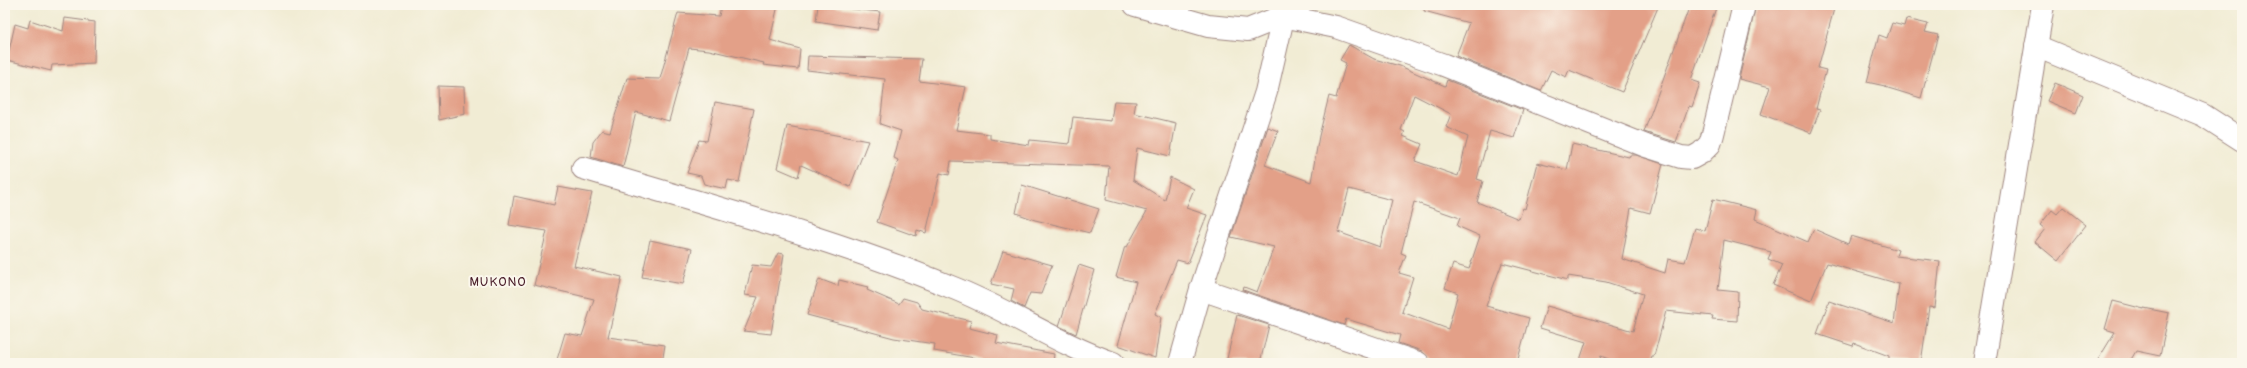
<svg xmlns="http://www.w3.org/2000/svg" width="2247" height="368" font-family="Pangolin,sans-serif">
	<rect width="100%" height="100%" fill="#fbf7ec"/>
	<filter id="ink" filterUnits="userSpaceOnUse"><feTurbulence type="fractalNoise" baseFrequency=".025" numOctaves="2"/><feDisplacementMap in="SourceGraphic" scale="8" xChannelSelector="R" yChannelSelector="G"/><feConvolveMatrix kernelMatrix="1 2 1 2 8 2 1 2 1" color-interpolation-filters="sRGB"/></filter>
	<filter id="wash" filterUnits="userSpaceOnUse"><feTurbulence type="fractalNoise" baseFrequency=".012" numOctaves="4" result="noise"/><feDisplacementMap in="SourceGraphic" scale="16" xChannelSelector="R" yChannelSelector="G"/><feGaussianBlur stdDeviation="0.9" result="paint"/><feColorMatrix in="noise" values="0 0 0 0 0 0 0 0 0 0 0 0 0 0 0 0 0 1.4 0 .05"/><feComposite in="paint" operator="in"/></filter>
	<g filter="url(#wash)">
		<rect width="100%" height="100%" fill="#f1ecd4"/>
		<g id="blocks">
			<g fill="#e3a088" fill-rule="evenodd">
				<path d="M 721,5 L 778,5 L 770,40 L 800,49 L 798,69 L 763,65 L 764,63 L 709,50 L 689,48 L 669,121 L 636,112 L 623,167 L 591,157 L 593,142 L 602,130 L 610,132 L 627,78 L 660,79 L 678,13 L 719,16 Z"/>
				<path d="M 818,5 L 880,12 L 877,30 L 816,21 Z"/>
				<path d="M 1425,5 L 1659,5 L 1622,92 L 1569,70 L 1566,77 L 1551,70 L 1541,91 L 1456,56 L 1469,23 L 1424,11 Z"/>
				<path d="M 1690,5 L 1717,5 L 1691,80 L 1700,83 L 1692,107 L 1689,106 L 1676,142 L 1644,132 Z"/>
				<path d="M 1756,5 L 1835,5 L 1818,68 L 1826,70 L 1816,109 L 1820,110 L 1811,133 L 1761,114 L 1770,87 L 1739,79 Z"/>
				<path d="M 65,18 L 95,22 L 94,63 L 52,65 L 51,71 L 7,60 L 15,24 L 28,28 L 30,20 L 63,31 Z"/>
				<path d="M 1906,19 L 1928,24 L 1925,32 L 1938,35 L 1921,98 L 1885,87 L 1885,86 L 1867,82 L 1879,35 L 1887,38 L 1892,23 L 1904,26 Z"/>
				<path d="M 1349,45 L 1374,59 L 1400,66 L 1445,86 L 1447,80 L 1523,110 L 1514,138 L 1490,131 L 1477,179 L 1483,181 L 1477,202 L 1519,219 L 1523,208 L 1525,209 L 1537,163 L 1567,170 L 1572,144 L 1629,157 L 1630,155 L 1636,155 L 1663,164 L 1650,213 L 1631,208 L 1622,259 L 1665,273 L 1668,259 L 1685,262 L 1695,228 L 1705,231 L 1713,199 L 1757,210 L 1755,219 L 1808,242 L 1814,229 L 1848,244 L 1851,236 L 1898,250 L 1896,256 L 1940,261 L 1935,308 L 1929,307 L 1921,363 L 1889,361 L 1889,356 L 1854,343 L 1853,346 L 1817,334 L 1829,301 L 1894,323 L 1899,284 L 1827,263 L 1811,301 L 1773,285 L 1782,265 L 1768,259 L 1771,252 L 1724,240 L 1718,290 L 1738,292 L 1737,321 L 1712,319 L 1713,316 L 1666,311 L 1654,356 L 1652,356 L 1649,363 L 1618,363 L 1601,356 L 1598,363 L 1579,363 L 1586,342 L 1540,328 L 1547,306 L 1633,331 L 1643,294 L 1606,282 L 1568,276 L 1568,280 L 1502,263 L 1486,306 L 1529,318 L 1517,363 L 1433,363 L 1422,351 L 1398,343 L 1400,335 L 1346,319 L 1344,325 L 1243,290 L 1244,287 L 1257,292 L 1274,247 L 1231,237 L 1268,127 L 1278,131 L 1265,165 L 1311,182 L 1319,136 L 1329,96 L 1336,98 L 1346,63 L 1340,60 ZM 1414,95 L 1451,114 L 1446,127 L 1468,137 L 1458,176 L 1415,161 L 1422,144 L 1403,136 L 1405,132 L 1401,130 ZM 1349,189 L 1392,200 L 1380,247 L 1338,232 ZM 1414,202 L 1460,218 L 1457,226 L 1480,236 L 1469,269 L 1453,264 L 1445,288 L 1458,293 L 1448,329 L 1402,312 L 1413,277 L 1399,273 L 1406,255 L 1401,253 Z"/>
				<path d="M 808,56 L 922,59 L 919,81 L 966,87 L 956,130 L 990,134 L 990,139 L 1029,145 L 1030,140 L 1069,144 L 1073,117 L 1111,121 L 1114,101 L 1136,102 L 1134,113 L 1176,123 L 1170,156 L 1137,148 L 1133,180 L 1165,200 L 1170,177 L 1194,189 L 1186,208 L 1207,215 L 1188,263 L 1177,260 L 1155,314 L 1161,317 L 1155,358 L 1118,345 L 1136,282 L 1116,277 L 1125,246 L 1127,247 L 1147,211 L 1106,200 L 1109,166 L 951,161 L 949,175 L 940,173 L 926,233 L 917,230 L 916,236 L 877,222 L 898,160 L 894,158 L 901,131 L 880,124 L 885,79 L 807,70 Z"/>
				<path d="M 2055,83 L 2083,95 L 2076,113 L 2047,101 Z"/>
				<path d="M 438,86 L 464,87 L 465,114 L 439,120 Z"/>
				<path d="M 715,102 L 754,109 L 739,182 L 728,180 L 726,189 L 704,184 L 701,176 L 687,173 L 699,140 L 707,141 Z"/>
				<path d="M 787,126 L 868,141 L 850,187 L 801,165 L 798,177 L 777,168 Z"/>
				<path d="M 1022,185 L 1099,209 L 1090,233 L 1035,220 L 1016,213 Z"/>
				<path d="M 558,187 L 592,193 L 574,266 L 622,277 L 608,337 L 665,345 L 662,363 L 556,363 L 565,333 L 582,336 L 594,299 L 534,285 L 547,231 L 509,225 L 514,196 L 554,205 Z"/>
				<path d="M 2063,207 L 2086,225 L 2058,261 L 2035,242 L 2045,229 L 2040,225 L 2052,210 L 2057,214 Z"/>
				<path d="M 650,240 L 692,249 L 683,284 L 642,277 Z"/>
				<path d="M 1003,251 L 1052,265 L 1041,294 L 1030,293 L 1024,308 L 1011,301 L 1014,289 L 991,284 Z"/>
				<path d="M 778,253 L 784,254 L 771,334 L 744,331 L 758,297 L 745,295 L 752,265 L 771,267 Z"/>
				<path d="M 1079,265 L 1094,270 L 1076,334 L 1059,326 Z"/>
				<path d="M 819,279 L 838,286 L 839,280 L 868,287 L 867,290 L 899,304 L 903,298 L 917,302 L 922,309 L 971,321 L 969,328 L 998,335 L 996,343 L 1054,354 L 1053,363 L 987,363 L 975,358 L 934,351 L 935,344 L 894,338 L 807,315 Z"/>
				<path d="M 2113,301 L 2144,309 L 2144,308 L 2169,313 L 2160,356 L 2136,351 L 2129,363 L 2096,363 L 2115,332 L 2105,329 Z"/>
				<path d="M 1237,315 L 1269,325 L 1260,363 L 1226,363 Z"/>
			</g>
		</g>
	</g>
	<g filter="url(#ink)">
		<use href="#blocks" fill-opacity="0" stroke="#9e8680" stroke-width="1"/>
		<g fill="none" stroke-linecap="round" stroke-linejoin="round">
			<defs>
				<g id="minor">
					<path d="M 1135,5 L 1208,26 L 1248,30 L 1283,16 L 1336,27 L 1444,65 L 1646,146 L 1681,157 L 1692,158 L 1701,153 L 1710,144 L 1713,134 L 1744,5"/>
					<path d="M 2036,46 L 2203,115 L 2242,140"/>
					<path d="M 583,168 C 706,205 832,238 951,287 C 1007,309 1056,343 1113,363"/>
					<path d="M 1201,289 L 1266,92 L 1286,5"/>
					<path d="M 1180,363 L 1201,289 L 1418,363"/>
					<path d="M 1984,363 L 2043,5"/>
				</g>
			</defs>
			<use href="#minor" stroke="#9e8680" stroke-width="24"/>
			<use href="#minor" stroke="#fff" stroke-width="22"/>
		</g>
	</g>
	<g text-anchor="middle" dominant-baseline="central" stroke-width="4" stroke-linejoin="round" paint-order="stroke">
		<g font-size="13" letter-spacing="1" fill="#4a1f2b" stroke="#fbf7ec">
			<text x="498" y="282">MUKONO</text>
		</g>
	</g>
	<rect width="2247" height="368" fill="none" stroke="#fbf7ec" stroke-width="20"/>
</svg>
